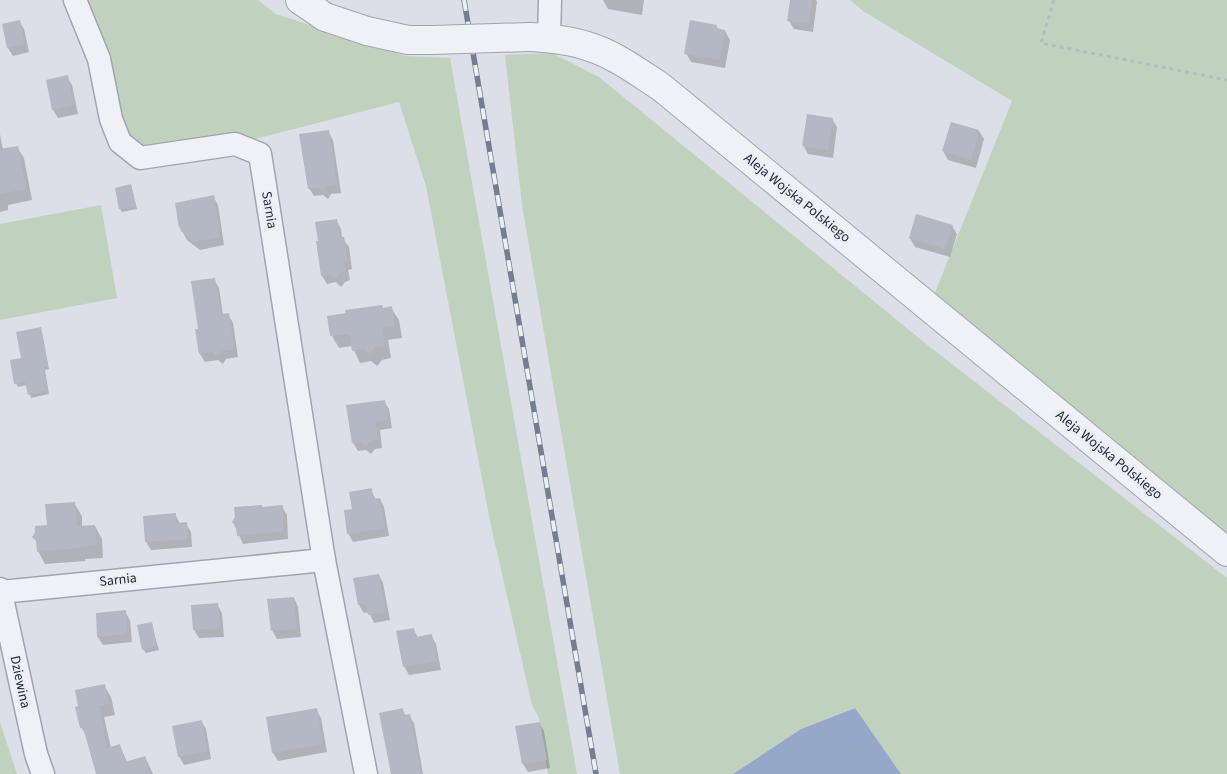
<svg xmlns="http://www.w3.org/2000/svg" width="1227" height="774" font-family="'Source Sans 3',sans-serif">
	<rect width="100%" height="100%" fill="#dcdfe7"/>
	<g fill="#c0d2bd">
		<path d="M 75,0 L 258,0 L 276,14 L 405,56 L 450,58 L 577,774 L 548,774 L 539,718 L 532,705 L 491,526 L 426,186 L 399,102 L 235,144 L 140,158 L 120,142 Z"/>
		<path d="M 850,0 L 1227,0 L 1227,539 L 930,305 L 1012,101 L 863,11 Z"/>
		<path d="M 552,53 L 599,77 L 930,347 L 1227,578 L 1227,774 L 901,774 L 854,708 L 801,729 L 733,774 L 620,774 L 522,205 L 505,55 Z"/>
		<path d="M 101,205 L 117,298 L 0,320 L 0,224 Z"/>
		<path d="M 0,722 L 17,774 L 0,774 Z"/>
	</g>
	<path fill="#95a8ca" d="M 855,708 L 901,774 L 733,774 L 801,729 Z"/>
	<g fill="#0003">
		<path d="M 603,0 L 644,0 L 642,15 L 608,9 Z"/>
		<path d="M 791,0 L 816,0 L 817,2 L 813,32 L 794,29 L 789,21 Z"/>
		<path d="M 19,21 L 24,29 L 29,52 L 13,56 L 8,48 Z"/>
		<path d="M 716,26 L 719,30 L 725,31 L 730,40 L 725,68 L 691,62 L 686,53 Z"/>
		<path d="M 67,77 L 72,85 L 78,114 L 58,118 L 53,110 Z"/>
		<path d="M 832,119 L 837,127 L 833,158 L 808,154 L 803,145 Z"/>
		<path d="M 328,131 L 333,140 L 341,193 L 331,194 L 328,199 L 323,195 L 314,196 L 309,188 Z"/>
		<path d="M 979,131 L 984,139 L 976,168 L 948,160 L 943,151 Z"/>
		<path d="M 0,134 L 3,150 L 17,147 L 24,158 L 32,200 L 8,205 L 8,210 L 0,212 Z"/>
		<path d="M 131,186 L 137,209 L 122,212 L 120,209 Z"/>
		<path d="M 213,196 L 218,205 L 224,245 L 200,250 L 187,240 L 180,227 L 176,204 Z"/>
		<path d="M 336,220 L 341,229 L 342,238 L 349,247 L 352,269 L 348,270 L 350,280 L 345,282 L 341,287 L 336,282 L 327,284 L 322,276 Z"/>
		<path d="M 952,226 L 957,234 L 950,257 L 915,247 L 910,238 Z"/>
		<path d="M 214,279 L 219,288 L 223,315 L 228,314 L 233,323 L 238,357 L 226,359 L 223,364 L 218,360 L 205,362 L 200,354 L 200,330 Z"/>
		<path d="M 391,308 L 399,320 L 402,338 L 388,340 L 391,358 L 382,360 L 377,366 L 371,361 L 360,363 L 352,346 L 339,348 L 332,336 Z"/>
		<path d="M 40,329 L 42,332 L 49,369 L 45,370 L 49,394 L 31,398 L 27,385 L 18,387 L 16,383 L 22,359 Z"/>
		<path d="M 384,401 L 389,409 L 392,428 L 380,430 L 382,448 L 375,449 L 371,454 L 366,450 L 358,451 L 353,443 Z"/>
		<path d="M 371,490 L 376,500 L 380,499 L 384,507 L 389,536 L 353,542 L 348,533 L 353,510 Z"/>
		<path d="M 74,503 L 82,516 L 82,527 L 95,526 L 102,539 L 103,558 L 85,559 L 85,561 L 45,564 L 38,551 L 38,544 L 34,537 Z"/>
		<path d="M 282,507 L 287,515 L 288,539 L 243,544 L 233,522 Z"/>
		<path d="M 175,514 L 180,524 L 186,524 L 191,532 L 192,547 L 151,550 L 146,542 Z"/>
		<path d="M 379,575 L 383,583 L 390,620 L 374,623 L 369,612 L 364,613 L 359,605 L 354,579 Z"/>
		<path d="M 294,598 L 298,607 L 301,637 L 277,639 L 272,630 Z"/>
		<path d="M 217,604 L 222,613 L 224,637 L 199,638 L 194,630 L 192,606 Z"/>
		<path d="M 125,612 L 130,620 L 132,642 L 103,645 L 98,637 L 97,614 Z"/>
		<path d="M 151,624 L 159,650 L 146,653 L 143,649 Z"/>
		<path d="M 414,630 L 418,638 L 431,635 L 436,644 L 441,670 L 409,675 L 404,666 Z"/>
		<path d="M 104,686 L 111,697 L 115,715 L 104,717 L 111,748 L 120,746 L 127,762 L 145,757 L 153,774 L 97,774 L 87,737 L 81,727 Z"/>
		<path d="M 316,709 L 321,718 L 327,752 L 278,761 L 273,753 L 267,718 Z"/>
		<path d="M 402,710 L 406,716 L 409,715 L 414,723 L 423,774 L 391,774 Z"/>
		<path d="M 201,721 L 206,729 L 211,759 L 184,765 L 179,756 Z"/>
		<path d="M 539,723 L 544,731 L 550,768 L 528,772 L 523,764 Z"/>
	</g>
	<g fill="#b3b8c4">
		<path d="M 790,0 L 812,0 L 809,24 L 787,21 Z"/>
		<path d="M 20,20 L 25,44 L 7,48 L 2,24 Z"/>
		<path d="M 690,20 L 717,25 L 716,28 L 725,30 L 720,60 L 684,54 Z"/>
		<path d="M 68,75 L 74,105 L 52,110 L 46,80 Z"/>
		<path d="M 807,114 L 833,118 L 828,150 L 802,146 Z"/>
		<path d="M 951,122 L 979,130 L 971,160 L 942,151 Z"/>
		<path d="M 329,130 L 337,184 L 326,186 L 323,192 L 318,187 L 308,189 L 299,134 Z"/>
		<path d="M 18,146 L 26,189 L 0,194 L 0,149 Z"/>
		<path d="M 131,184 L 136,206 L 119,209 L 115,188 Z"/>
		<path d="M 214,195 L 220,237 L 194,242 L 181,231 L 180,227 L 179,228 L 175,203 Z"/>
		<path d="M 916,214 L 953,225 L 945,249 L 909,238 Z"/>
		<path d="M 337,219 L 340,237 L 344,237 L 348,261 L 344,261 L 346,272 L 340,273 L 336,279 L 330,275 L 321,276 L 316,241 L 318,241 L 315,222 Z"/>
		<path d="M 215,278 L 221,314 L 229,313 L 234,349 L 222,351 L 218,356 L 212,352 L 199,354 L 195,329 L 198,329 L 191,281 Z"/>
		<path d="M 382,305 L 383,308 L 392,306 L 395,326 L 382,328 L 385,346 L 375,347 L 370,354 L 363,349 L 352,351 L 349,334 L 330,336 L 327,316 L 346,313 L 345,310 Z"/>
		<path d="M 41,327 L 48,366 L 44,366 L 48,391 L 28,395 L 25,382 L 14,384 L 10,360 L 21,358 L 16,332 Z"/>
		<path d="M 385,400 L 388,420 L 376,422 L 378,439 L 370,441 L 366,446 L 360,442 L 352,443 L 346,405 Z"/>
		<path d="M 372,488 L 373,499 L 380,498 L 385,528 L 347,534 L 344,510 L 352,509 L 349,492 Z"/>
		<path d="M 75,502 L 77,526 L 95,525 L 97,545 L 79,547 L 79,548 L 37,552 L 36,541 L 32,537 L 35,532 L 35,526 L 47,525 L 45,504 Z"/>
		<path d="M 262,505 L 262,507 L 283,505 L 284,531 L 237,536 L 236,526 L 232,522 L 235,517 L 234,507 Z"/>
		<path d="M 176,513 L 176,523 L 187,522 L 188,539 L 145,542 L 143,516 Z"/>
		<path d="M 379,574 L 386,612 L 368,615 L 366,604 L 358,605 L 353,578 Z"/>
		<path d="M 294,597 L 297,629 L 271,631 L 267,599 Z"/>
		<path d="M 218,603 L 220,628 L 193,630 L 191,605 Z"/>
		<path d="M 126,610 L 127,634 L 97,637 L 96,613 Z"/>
		<path d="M 152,622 L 157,646 L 142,650 L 137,625 Z"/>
		<path d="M 414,628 L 416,637 L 432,634 L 437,661 L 403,667 L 396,631 Z"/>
		<path d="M 105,684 L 109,704 L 99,706 L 107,748 L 120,744 L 125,762 L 145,756 L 150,774 L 96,774 L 83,727 L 80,728 L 75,707 L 78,706 L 75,690 Z"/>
		<path d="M 317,708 L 323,744 L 272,753 L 266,717 Z"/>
		<path d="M 403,708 L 404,715 L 410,714 L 421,774 L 391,774 L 379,713 Z"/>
		<path d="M 202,720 L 207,751 L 178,757 L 172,726 Z"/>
		<path d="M 540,722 L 547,760 L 522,764 L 515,726 Z"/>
	</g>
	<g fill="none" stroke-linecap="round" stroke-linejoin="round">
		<defs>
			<g id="minor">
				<path d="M 75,0 L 99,59 L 111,119 L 120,142 L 140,158 L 235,144 L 260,154 L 324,560 L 366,774"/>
				<path d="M 549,38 L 550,0"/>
				<path d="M 0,589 L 36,754 L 43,774"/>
				<path d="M 1,592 L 324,560"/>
			</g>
			<g id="tertiary">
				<path d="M 300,0 L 325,17 L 367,31 L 408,40 L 432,40"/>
				<path d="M 530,37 C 549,38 569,40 587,46 C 614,54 638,72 661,87 L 1227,552"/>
			</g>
		</defs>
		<use href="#minor" stroke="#a1a5b1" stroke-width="25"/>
		<use href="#tertiary" stroke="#a1a5b1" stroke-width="30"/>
		<path stroke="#b6bac2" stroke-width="3" stroke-dasharray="4 4" stroke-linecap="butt" d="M 1054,0 L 1041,43 L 1227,80"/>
		<use href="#minor" stroke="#eff1f6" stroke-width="22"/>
		<use href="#tertiary" stroke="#eff1f6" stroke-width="28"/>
		<defs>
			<path id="rail" d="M 464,0 L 596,774"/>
		</defs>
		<use href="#rail" stroke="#757d92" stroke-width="5.5"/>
		<use href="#rail" stroke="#eceef5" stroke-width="4" stroke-dasharray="11" stroke-linecap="butt"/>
		<defs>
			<path id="tertiary-bridge" d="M 432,40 L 530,37"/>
		</defs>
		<use href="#tertiary-bridge" stroke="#a1a5b1" stroke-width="30" stroke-linecap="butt"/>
		<use href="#tertiary-bridge" stroke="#eff1f6" stroke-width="28"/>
	</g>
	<g text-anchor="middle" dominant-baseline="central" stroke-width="4.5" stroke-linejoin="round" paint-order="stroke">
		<g font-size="14" fill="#252b3e" stroke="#eceef5">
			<text transform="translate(797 198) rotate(39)">Aleja Wojska Polskiego</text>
			<text transform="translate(269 210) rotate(81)">Sarnia</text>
			<text transform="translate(1109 455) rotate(39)">Aleja Wojska Polskiego</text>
			<text transform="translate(118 580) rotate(-6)">Sarnia</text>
			<text transform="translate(20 682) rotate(78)">Dziewina</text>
		</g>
	</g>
</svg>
